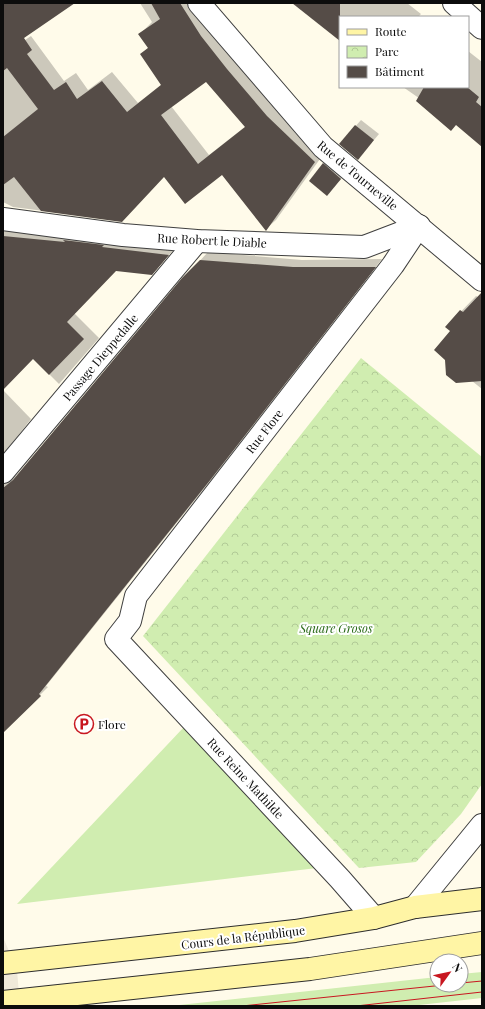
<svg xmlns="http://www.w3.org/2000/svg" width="485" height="1009" font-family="'Playfair Display',serif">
	<defs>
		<pattern id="park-crowns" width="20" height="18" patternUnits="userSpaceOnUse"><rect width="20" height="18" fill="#d0edb0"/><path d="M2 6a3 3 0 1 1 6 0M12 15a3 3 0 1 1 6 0" fill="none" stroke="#b1ca96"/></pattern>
	</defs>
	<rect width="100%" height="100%" fill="#fffbea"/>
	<g fill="#d0edb0">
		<path d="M 184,727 L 317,868 L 17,904 Z"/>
		<path d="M 482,972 L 482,998 L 410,1006 L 170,1006 L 437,977 L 437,985 L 461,985 L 461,974 Z"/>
	</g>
	<path fill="url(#park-crowns)" d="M 361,358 L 482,457 L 482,784 L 461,814 L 416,862 L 359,868 L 143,636 Z"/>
	<path fill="#efe9d9" d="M 3,937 L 17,970 L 20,1006 L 3,1006 Z"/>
	<g fill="#0003" fill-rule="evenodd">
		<path d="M 140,3 L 196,3 L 325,152 L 276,220 L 266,229 L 222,174 L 164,176 L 122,221 L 13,207 L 3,202 L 3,55 L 31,36 L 64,81 L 76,73 L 88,90 L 112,72 L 138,103 L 162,84 L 141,54 L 149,47 L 140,34 L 152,22 ZM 206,80 L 246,126 L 209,155 L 171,106 Z"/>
		<path d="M 294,3 L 407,3 L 421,14 L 418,17 L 340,17 L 340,39 Z"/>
		<path d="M 468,51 L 482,62 L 482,142 L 403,87 L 468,87 Z"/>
		<path d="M 361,120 L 379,134 L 363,153 L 340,144 Z"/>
		<path d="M 335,153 L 352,167 L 327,194 L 324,164 Z"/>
		<path d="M 3,227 L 176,247 L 152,274 L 116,270 L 74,313 L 99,338 L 59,384 L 33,358 L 3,388 Z"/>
		<path d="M 208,252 L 302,260 L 382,259 L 219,470 L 46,686 L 48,687 L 3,732 L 3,474 L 10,477 L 16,476 L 183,279 Z"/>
		<path d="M 482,293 L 482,389 L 472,381 L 451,331 L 446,327 L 476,296 L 478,297 Z"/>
		<path d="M 3,390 L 31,419 L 3,455 Z"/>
	</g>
	<g fill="#554c47" fill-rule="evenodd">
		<path d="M 3,3 L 75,3 L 24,38 L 32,50 L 27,54 L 54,90 L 66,82 L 77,99 L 102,81 L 127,112 L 161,85 L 140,54 L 148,48 L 138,34 L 160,19 L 151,3 L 180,3 L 201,36 L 227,69 L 267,116 L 315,162 L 266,231 L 222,175 L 185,204 L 164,177 L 122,222 L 41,211 L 14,177 L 3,185 L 3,137 L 38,109 L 7,68 L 3,71 ZM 206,82 L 245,127 L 198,164 L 161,115 Z"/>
		<path d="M 292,3 L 340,3 L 340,41 Z"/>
		<path d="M 424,87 L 467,87 L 479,97 L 476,102 L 482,107 L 482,147 L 456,125 L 451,131 L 416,101 Z"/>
		<path d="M 355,125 L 374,140 L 358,160 L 339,144 Z"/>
		<path d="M 323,163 L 341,179 L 327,196 L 309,181 Z"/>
		<path d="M 3,236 L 65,242 L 63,240 L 104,245 L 102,247 L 169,255 L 152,275 L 116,271 L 67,322 L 84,339 L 49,375 L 33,359 L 3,390 Z"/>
		<path d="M 200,260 L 293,267 L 376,267 L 211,479 L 39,694 L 41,696 L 3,733 L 3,488 L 13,480 L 182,278 Z"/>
		<path d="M 482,292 L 482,381 L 456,383 L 446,375 L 445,360 L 434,350 L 450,331 L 445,327 L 460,310 L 463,312 Z"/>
	</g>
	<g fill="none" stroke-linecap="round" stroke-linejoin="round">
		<defs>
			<g id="street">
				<path d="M 199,3 L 323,147 L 482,280"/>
				<path d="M 454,3 L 482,28"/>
				<path d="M 3,219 L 123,235 L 197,241 L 364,247 L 419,226"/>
				<path d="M 3,472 L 197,241"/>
				<path d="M 415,907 L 482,825"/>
				<path d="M 374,918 L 340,879 L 116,639 L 130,621 L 136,596 L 393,265 L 419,226"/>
			</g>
			<g id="secondary">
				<path d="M 3,963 L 295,931 L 374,918 L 415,907 L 482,899"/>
				<path d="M 3,1002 L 310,969 L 482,943"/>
			</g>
		</defs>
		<use href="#street" stroke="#3f3f3f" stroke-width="24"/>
		<use href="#secondary" stroke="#2e2e2e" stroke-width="24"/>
		<use href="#street" stroke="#fff" stroke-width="22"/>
		<use href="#secondary" stroke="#fff5a5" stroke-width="22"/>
		<g stroke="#c81720" stroke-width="1">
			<path d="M 461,983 L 482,981"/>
			<path d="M 242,1006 L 444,985"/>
			<path d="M 356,1006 L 482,992"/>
		</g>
	</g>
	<defs>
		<symbol id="parking-ring" viewBox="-11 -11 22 22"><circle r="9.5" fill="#fff" stroke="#c81720" stroke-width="1.5"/><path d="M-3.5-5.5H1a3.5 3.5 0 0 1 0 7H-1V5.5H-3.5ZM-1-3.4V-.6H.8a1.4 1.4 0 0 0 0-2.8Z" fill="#c81720"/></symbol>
	</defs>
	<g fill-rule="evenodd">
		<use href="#parking-ring" x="73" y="713" width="22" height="22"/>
	</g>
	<g text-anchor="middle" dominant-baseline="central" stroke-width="4" stroke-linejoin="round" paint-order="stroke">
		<g font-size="12" fill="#0c0c0c" stroke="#fff">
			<text transform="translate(358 175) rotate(40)">Rue de Tourneville</text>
			<text transform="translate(212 240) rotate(3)">Rue Robert le Diable</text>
			<text transform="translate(100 357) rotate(-50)">Passage Dieppedalle</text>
			<text transform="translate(264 431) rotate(-52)">Rue Flore</text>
			<text transform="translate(246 778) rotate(47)">Rue Reine Mathilde</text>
			<text transform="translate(243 937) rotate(-7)">Cours de la République</text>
		</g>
		<g font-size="12" font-style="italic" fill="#286916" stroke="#fff">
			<text x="336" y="628">Square Grosos</text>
		</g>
		<g font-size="12" fill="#0c0c0c" stroke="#fff" text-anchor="start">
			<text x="98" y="724">Flore</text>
		</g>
	</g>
	<rect width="485" height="1009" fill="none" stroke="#0c0c0c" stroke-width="8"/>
	<rect x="339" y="16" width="130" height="72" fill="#ffffff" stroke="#9e9e9e"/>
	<rect x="347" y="29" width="20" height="6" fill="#fff5a5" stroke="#9e9e9e"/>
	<text x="375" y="36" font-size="12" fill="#0c0c0c">Route</text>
	<rect x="347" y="46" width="20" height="12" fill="url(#park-crowns)" stroke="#9e9e9e"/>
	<text x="375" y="56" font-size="12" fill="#0c0c0c">Parc</text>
	<rect x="347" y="66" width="20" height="12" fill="#554c47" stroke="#9e9e9e"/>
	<text x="375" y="76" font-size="12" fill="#0c0c0c">Bâtiment</text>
	<g transform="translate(449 973) rotate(57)"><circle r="19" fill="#ffffff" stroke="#9e9e9e"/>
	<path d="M0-3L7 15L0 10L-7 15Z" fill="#c81720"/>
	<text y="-6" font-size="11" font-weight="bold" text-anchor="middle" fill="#0c0c0c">N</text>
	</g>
</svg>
